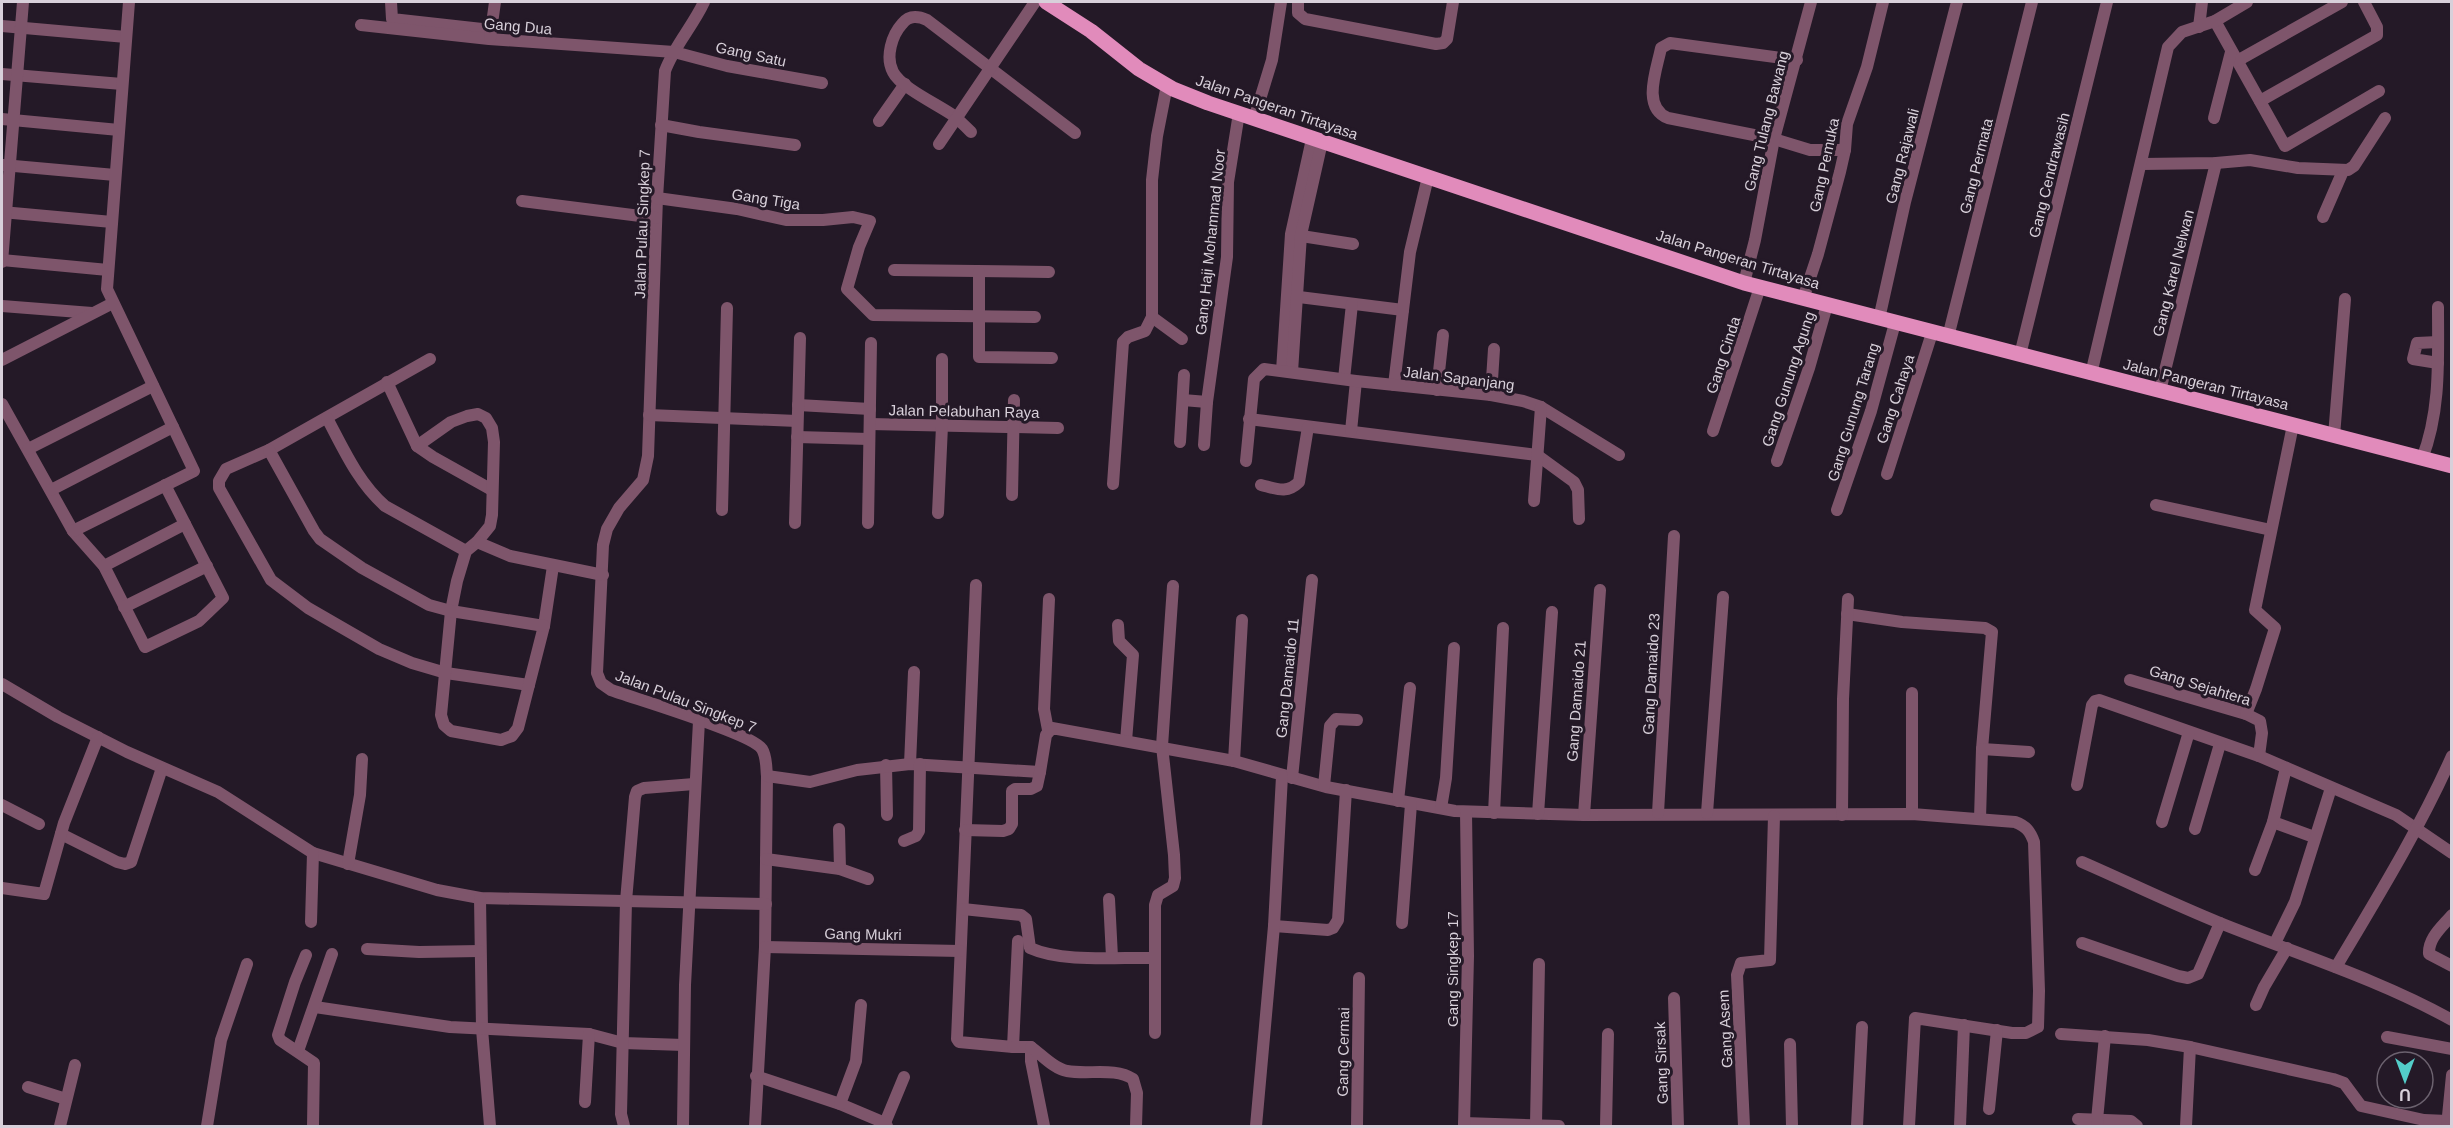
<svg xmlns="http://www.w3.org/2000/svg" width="2453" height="1128" font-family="Helvetica,sans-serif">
	<rect width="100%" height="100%" fill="#241927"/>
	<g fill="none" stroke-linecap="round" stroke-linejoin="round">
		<g stroke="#7e556b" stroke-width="12">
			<path d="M 391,2 L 392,19 L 491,30"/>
			<path d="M 704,2 C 693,26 674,46 665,71 L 657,198 L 648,456 L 643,480 L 619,508 L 607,529 L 603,545 L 597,673 L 601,683 L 611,690 C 636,699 752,733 762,749 C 767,757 766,768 767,776 L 765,947 L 755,1126"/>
			<path d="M 1298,2 L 1298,13 L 1305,19 L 1436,44 L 1443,43 L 1447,39 L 1453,2"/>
			<path d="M 2215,21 L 2285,146 L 2379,91"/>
			<path d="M 361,25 L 489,39 L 674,52 L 727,66 L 822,83"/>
			<path d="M 2,26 L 126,37"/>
			<path d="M 2199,27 L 2202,2"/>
			<path d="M 490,38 L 495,2"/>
			<path d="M 1797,60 L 1670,43 L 1661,48 C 1657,69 1641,107 1668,118 L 1774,139 L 1810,150 L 1845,150"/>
			<path d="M 2237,61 L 2342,2"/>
			<path d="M 2,74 L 122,84"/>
			<path d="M 2260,101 L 2377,35 L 2377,27 L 2364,2"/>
			<path d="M 2214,118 L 2231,52"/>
			<path d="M 2,119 L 119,130"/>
			<path d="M 1254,119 L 1272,60 L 1281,2"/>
			<path d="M 879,121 L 905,84"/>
			<path d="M 661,125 L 699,132 L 795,145"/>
			<path d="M 971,132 C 966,127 960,121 954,116 C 939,105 901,88 893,72 C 885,57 892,35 902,24 C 909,15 918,16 927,20 L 1075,133"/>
			<path d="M 939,144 L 1035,2"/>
			<path d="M 2142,164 L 2216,163 L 2250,160 L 2298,168 L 2348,170 L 2354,166 L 2385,118"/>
			<path d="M 3,165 L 115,175"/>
			<path d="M 657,198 L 737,209 L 786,220 L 823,220 L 853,217 L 870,221 L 859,247 L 847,289 L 873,315 L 1035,317"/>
			<path d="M 522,201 L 656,218"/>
			<path d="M 2,212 L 112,222"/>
			<path d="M 2323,217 L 2343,171"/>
			<path d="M 1295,235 L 1353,244"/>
			<path d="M 2,260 L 108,270"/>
			<path d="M 2,262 L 23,2"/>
			<path d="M 894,270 L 1049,272"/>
			<path d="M 979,272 L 979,357 L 1052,358"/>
			<path d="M 1744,283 L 1755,240 L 1774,139 L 1811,2"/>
			<path d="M 1291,296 L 1403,310"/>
			<path d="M 1803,299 L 1818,254 L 1840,172 L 1845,150 L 1847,124 L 1867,67 L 1883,2"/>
			<path d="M 2,306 L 92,313"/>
			<path d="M 1152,317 L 1182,339"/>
			<path d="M 1879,319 L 1905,202 L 1957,2"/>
			<path d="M 1948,337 L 2032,2"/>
			<path d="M 2020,355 L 2107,2"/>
			<path d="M 430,359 L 269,450 L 226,469 L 219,481 L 219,488 L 271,580 L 308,608 L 379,649 L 412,663 L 446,673 L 529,685"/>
			<path d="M 2,360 L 113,303"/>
			<path d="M 2438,363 L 2413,359 L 2417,343 L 2438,342"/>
			<path d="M 1282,371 L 1291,234 L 1312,139"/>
			<path d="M 1292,372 L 1301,235 L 1322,142"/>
			<path d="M 2091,374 L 2168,47 L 2182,32 L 2215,21 L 2247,2"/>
			<path d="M 1344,379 L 1352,304"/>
			<path d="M 387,382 L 417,446 L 433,457 L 492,490"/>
			<path d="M 1394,385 L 1410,252 L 1428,177"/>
			<path d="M 1437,390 L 1443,335"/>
			<path d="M 2160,391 L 2216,163"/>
			<path d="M 1491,395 L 1494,349"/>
			<path d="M 1183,400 L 1207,402"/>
			<path d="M 2,404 L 73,531 L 104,566 L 145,647 L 199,621 L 223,598 L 165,485"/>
			<path d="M 798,405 L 870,409"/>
			<path d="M 649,415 L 797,421"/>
			<path d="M 327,418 C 344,450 358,482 385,506 L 466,551"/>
			<path d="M 1249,419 L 1537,455 L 1574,482 L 1578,490 L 1579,519"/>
			<path d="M 870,424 L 1058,428"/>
			<path d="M 1351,431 L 1356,381"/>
			<path d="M 1713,431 L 1760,287"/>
			<path d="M 2334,436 L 2345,299"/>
			<path d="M 797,437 L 869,439"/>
			<path d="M 1180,442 L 1184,375"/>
			<path d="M 1204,445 L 1207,402 L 1227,257 L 1228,182 L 1239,113"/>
			<path d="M 417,446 L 451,422 L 467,416 L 478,414 L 486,418 L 492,428 L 494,442 L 492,515 L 490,526 L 477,542 L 466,551 L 457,581 L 451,611 L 441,715 L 444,725 L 451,731 L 501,740 L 512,736 L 518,728 L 544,626 L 553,566"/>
			<path d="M 28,449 L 153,386"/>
			<path d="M 269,450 L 314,531 L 320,539 L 362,568 L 429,605 L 451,611 L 544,626"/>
			<path d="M 2422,459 C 2441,410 2438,359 2438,307"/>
			<path d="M 1246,461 L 1254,379 L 1264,369 L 1356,381 L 1491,395 L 1523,401 L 1541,407 L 1619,455"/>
			<path d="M 1777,461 L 1809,368 L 1827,305"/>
			<path d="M 1887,474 L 1932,333"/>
			<path d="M 1113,484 L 1123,342 L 1128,337 L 1145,331 L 1152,317 L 1152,180 L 1157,136 L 1167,85"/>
			<path d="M 1261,485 C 1277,489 1287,494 1299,482 L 1308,427"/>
			<path d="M 51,490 L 173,427"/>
			<path d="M 1012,495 L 1014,400"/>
			<path d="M 1534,501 L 1541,407"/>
			<path d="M 2156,505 L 2271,530"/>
			<path d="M 722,510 L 727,308"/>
			<path d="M 1837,510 L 1871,411 L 1895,323"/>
			<path d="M 938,513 L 942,426 L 942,359"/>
			<path d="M 795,523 L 800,338"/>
			<path d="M 868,523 L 871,343"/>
			<path d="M 73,531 L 194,471 L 107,289 L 129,2"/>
			<path d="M 477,542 L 510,556 L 603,575"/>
			<path d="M 104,566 L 185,524"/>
			<path d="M 976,585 L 957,1039 L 959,1042 L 1013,1047 L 1018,941"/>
			<path d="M 124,607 L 207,566"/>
			<path d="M 1847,614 L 1902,622 L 1985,628 L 1992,632 L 1982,749 L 1980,819"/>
			<path d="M 1118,625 L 1119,641 L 1133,655 L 1126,741"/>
			<path d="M 2130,680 L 2246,714 L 2260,721 L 2262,733 L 2259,756"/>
			<path d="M 2,684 L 58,717 L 127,752 L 218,792 L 313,853 L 437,890 L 480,898 L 766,904"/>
			<path d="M 1912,693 L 1912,814"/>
			<path d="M 2246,714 L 2256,689 L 2275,628 L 2255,610 L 2293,425"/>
			<path d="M 1048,730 L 1044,709 L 1049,599"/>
			<path d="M 1982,749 L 2029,752"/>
			<path d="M 1234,761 L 1242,620"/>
			<path d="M 910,764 L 914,672"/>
			<path d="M 886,765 L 887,815"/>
			<path d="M 767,776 L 810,782 L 857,770 L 910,764 L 1040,772 L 1046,735 L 1052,728 L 1234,761 L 1326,787 L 1455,811 L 1584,815 L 1912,814 L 2015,822 C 2026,826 2030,831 2034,842 L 2039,991 L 2038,1027 L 2026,1033 L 2012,1033 L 1915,1018 L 1909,1126"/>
			<path d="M 1292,778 L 1312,580"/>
			<path d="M 2077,785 L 2092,705 L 2095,701 L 2099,700 L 2259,756 L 2396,815 L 2452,853"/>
			<path d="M 1324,786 L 1330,726 L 1336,719 L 1357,720"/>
			<path d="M 1398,801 L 1410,688"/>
			<path d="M 2,805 L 39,824"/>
			<path d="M 1441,808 L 1446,778 L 1454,648"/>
			<path d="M 1494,813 L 1503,628"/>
			<path d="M 1658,813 L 1674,536"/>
			<path d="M 1707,813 L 1723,597"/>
			<path d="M 1538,814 L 1552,612"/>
			<path d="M 1584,815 L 1600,590"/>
			<path d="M 1842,815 L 1843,699 L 1848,599"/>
			<path d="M 2162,822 L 2189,732"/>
			<path d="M 2273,822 L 2314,837"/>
			<path d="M 839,829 L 840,869"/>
			<path d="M 2195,829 L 2220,744"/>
			<path d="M 965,830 L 1003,831 L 1009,829 L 1012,824 L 1012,791 L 1015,789 L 1031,789 L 1037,786 L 1040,772"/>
			<path d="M 61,834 L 117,862 L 125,864 L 131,862 L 162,768"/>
			<path d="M 904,841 L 916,836 L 919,831 L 920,764"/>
			<path d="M 766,859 L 840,869 L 868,879"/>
			<path d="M 2082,862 C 2128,882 2173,904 2220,923 C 2297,954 2378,979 2452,1020"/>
			<path d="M 348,864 L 360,795 L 362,759"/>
			<path d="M 2255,870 L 2273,822 L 2286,768"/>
			<path d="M 2,888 L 44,894 L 64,823 L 98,737"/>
			<path d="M 480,898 L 482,1029 L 490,1126"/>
			<path d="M 1109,899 L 1112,957"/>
			<path d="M 963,909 L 1021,915 L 1026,919 L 1030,948 C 1063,963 1118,957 1155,958"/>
			<path d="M 2452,915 C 2442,927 2428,938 2429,954 L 2452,966"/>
			<path d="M 311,922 L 313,853"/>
			<path d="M 1402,923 L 1411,804"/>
			<path d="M 1274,926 L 1328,930 L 1333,928 L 1338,920 L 1346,790"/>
			<path d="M 2082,943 L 2178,976 L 2188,978 L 2198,974 L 2220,923"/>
			<path d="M 2275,943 L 2295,902 L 2331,788"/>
			<path d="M 765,947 L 960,951"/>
			<path d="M 367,949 L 419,952 L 480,951"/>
			<path d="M 306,955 L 295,982 L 278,1035 L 280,1040 L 314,1063 L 313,1126"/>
			<path d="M 2336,967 C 2377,898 2419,830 2452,756"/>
			<path d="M 1674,998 L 1678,1126"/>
			<path d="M 2256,1005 L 2264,987 L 2287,948"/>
			<path d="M 315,1007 L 450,1027 L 589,1034 L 623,1043 L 684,1045"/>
			<path d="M 1155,1033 L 1155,905 L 1158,895 L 1173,886 L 1175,878 L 1174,855 L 1162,746 L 1173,586"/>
			<path d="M 2061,1034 L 2148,1040 L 2190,1047 L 2333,1079 L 2344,1083 L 2361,1106 L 2424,1120 L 2447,1121"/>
			<path d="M 2387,1037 L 2452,1049"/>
			<path d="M 1790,1044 L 1792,1126"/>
			<path d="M 1013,1047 L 1031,1047 L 1031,1061 L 1044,1126"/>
			<path d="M 1031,1047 C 1042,1055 1054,1069 1067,1071 C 1088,1075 1115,1067 1133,1079 L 1137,1093 L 1136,1126"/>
			<path d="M 298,1051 L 332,954"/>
			<path d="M 756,1076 L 840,1104 L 885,1123 L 887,1126"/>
			<path d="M 28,1087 L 66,1099"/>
			<path d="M 585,1102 L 589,1034"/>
			<path d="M 840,1104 L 856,1061 L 861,1005"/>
			<path d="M 1989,1109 L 1997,1030"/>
			<path d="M 2078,1119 L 2131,1121 L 2137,1126"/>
			<path d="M 885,1123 L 904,1077"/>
			<path d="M 1464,1123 L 1559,1126"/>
			<path d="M 1536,1124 L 1539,964"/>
			<path d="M 60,1126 L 75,1065"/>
			<path d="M 207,1126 L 221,1040 L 247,964"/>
			<path d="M 624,1126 L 621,1114 L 626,901 L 635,797 L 637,791 L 644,788 L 694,784"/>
			<path d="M 683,1126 L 685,985 L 699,721"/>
			<path d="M 1256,1126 L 1274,926 L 1282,776"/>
			<path d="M 1357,1126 L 1359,978"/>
			<path d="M 1464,1126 L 1468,956 L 1466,812"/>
			<path d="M 1606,1126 L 1608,1034"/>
			<path d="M 1744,1126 L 1737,975 L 1741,963 L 1770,960 L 1774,816"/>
			<path d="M 1857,1126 L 1862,1027"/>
			<path d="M 1960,1126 L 1964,1025"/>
			<path d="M 2098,1126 L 2097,1120 L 2105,1036"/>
			<path d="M 2186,1126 L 2190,1047"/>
			<path d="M 2447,1126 L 2452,1075"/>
		</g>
		<path stroke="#e18bbb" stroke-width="15" d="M 1046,2 L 1091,31 L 1139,69 L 1173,89 L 1208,103 L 1744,283 L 2452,466"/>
	</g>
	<g text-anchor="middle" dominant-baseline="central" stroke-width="6" stroke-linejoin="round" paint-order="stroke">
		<g font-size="15" fill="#d8d0da" stroke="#241927">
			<text transform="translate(518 26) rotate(5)">Gang Dua</text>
			<text transform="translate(751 54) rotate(12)">Gang Satu</text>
			<text transform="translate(1277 107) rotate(19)">Jalan Pangeran Tirtayasa</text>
			<text transform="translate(1766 121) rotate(-76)">Gang Tulang Bawang</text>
			<text transform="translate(1902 156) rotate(-76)">Gang Rajawali</text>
			<text transform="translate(1824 165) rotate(-78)">Gang Pemuka</text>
			<text transform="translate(1976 166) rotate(-76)">Gang Permata</text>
			<text transform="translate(2049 175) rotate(-76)">Gang Cendrawasih</text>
			<text transform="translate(766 199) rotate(9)">Gang Tiga</text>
			<text transform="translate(642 224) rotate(-88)">Jalan Pulau Singkep 7</text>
			<text transform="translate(1210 242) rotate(-84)">Gang Haji Mohammad Noor</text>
			<text transform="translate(1738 259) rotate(17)">Jalan Pangeran Tirtayasa</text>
			<text transform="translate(2173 273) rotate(-76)">Gang Karel Nelwan</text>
			<text transform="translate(1723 355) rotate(-72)">Gang Cinda</text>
			<text transform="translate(1459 378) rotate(7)">Jalan Sapanjang</text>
			<text transform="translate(1788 379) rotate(-72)">Gang Gunung Agung</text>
			<text transform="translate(2206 384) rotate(14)">Jalan Pangeran Tirtayasa</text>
			<text transform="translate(1895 399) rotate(-72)">Gang Cahaya</text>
			<text transform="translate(964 411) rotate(1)">Jalan Pelabuhan Raya</text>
			<text transform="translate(1853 412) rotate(-73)">Gang Gunung Tarang</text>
			<text transform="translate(1651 674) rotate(-87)">Gang Damaido 23</text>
			<text transform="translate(1287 678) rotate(-84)">Gang Damaido 11</text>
			<text transform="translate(2200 685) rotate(17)">Gang Sejahtera</text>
			<text transform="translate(686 701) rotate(21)">Jalan Pulau Singkep 7</text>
			<text transform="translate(1576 701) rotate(-86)">Gang Damaido 21</text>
			<text transform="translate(863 934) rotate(1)">Gang Mukri</text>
			<text transform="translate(1452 969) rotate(-90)">Gang Singkep 17</text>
			<text transform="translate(1725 1029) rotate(-93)">Gang Asem</text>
			<text transform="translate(1343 1052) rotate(-89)">Gang Cermai</text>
			<text transform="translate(1661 1063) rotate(-92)">Gang Sirsak</text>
		</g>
	</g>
	<rect width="2453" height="1128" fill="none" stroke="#d8d0da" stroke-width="6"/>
	<g transform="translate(2405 1080) rotate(180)"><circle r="28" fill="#241927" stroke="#6c626f" stroke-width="1.5"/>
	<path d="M0-4.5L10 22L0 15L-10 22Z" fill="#53cdc9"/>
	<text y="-9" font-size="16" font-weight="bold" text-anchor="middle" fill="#d8d0da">U</text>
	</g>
</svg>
